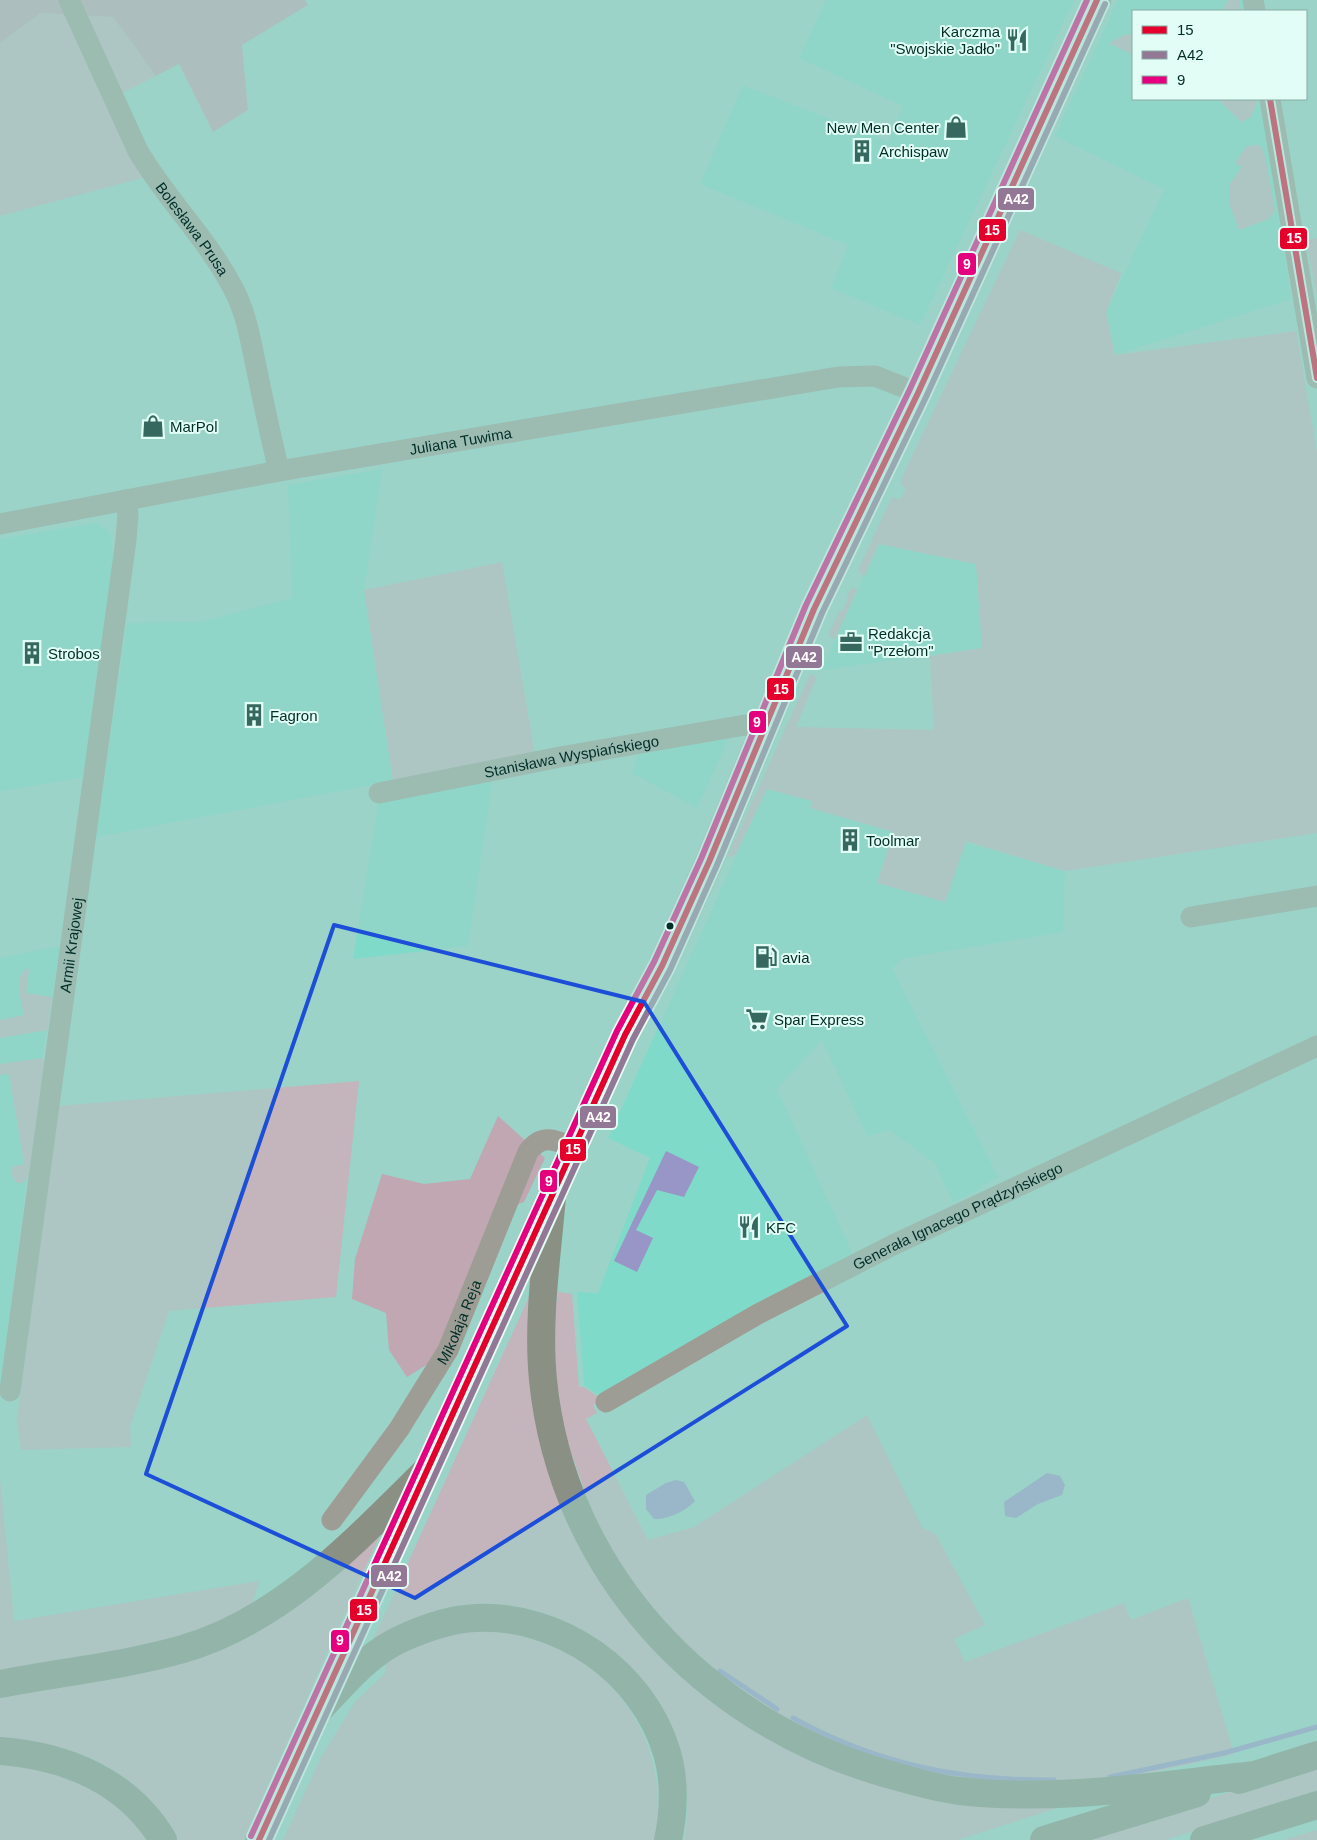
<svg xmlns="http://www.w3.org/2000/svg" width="1317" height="1840" font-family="Arial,sans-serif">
	<rect width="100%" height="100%" fill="#9bd3c8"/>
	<g fill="#80dac9">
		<path d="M 826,0 L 1074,0 L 920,325 L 831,288 L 848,245 L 700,184 L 743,85 L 888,142 L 903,106 L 799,58 Z"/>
		<path d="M 1118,0 L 1246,0 L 1247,11 L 1133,11 L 1133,99 L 1261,99 L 1291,299 L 1115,355 L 1106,313 L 1164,189 L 1055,136 Z"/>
		<path d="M 382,469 L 364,590 L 393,781 L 96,837 L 127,623 L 200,622 L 292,598 L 288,485 Z"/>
		<path d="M 95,523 L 108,530 L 112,543 L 113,568 L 84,777 L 0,791 L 0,539 Z"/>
		<path d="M 879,544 L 976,564 L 982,648 L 821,670 Z"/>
		<path d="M 730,735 L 697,808 L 632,773 L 639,752 Z"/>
		<path d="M 493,776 L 468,946 L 353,959 L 379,800 Z"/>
		<path d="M 768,786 L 1065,871 L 1063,932 L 904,958 L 892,968 L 998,1177 L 981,1186 L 979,1190 L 953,1202 L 935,1163 L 889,1130 L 867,1136 L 822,1040 L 777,1089 L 854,1257 L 604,1399 L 584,1385 L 577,1292 L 598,1293 L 650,1158 L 608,1138 Z"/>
		<path d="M 60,946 L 42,1058 L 0,1389 L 0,958 Z"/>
	</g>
	<g fill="#c4b5bc">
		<path d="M 1228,0 L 1239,0 L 1241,11 L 1222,11 Z"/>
		<path d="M 41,13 L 69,14 L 146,177 L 0,216 L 0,43 Z"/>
		<path d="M 81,15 L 113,17 L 156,76 L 120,94 Z"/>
		<path d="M 1133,34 L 1133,55 L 1109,43 L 1124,35 Z"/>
		<path d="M 1218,99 L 1256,99 L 1257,103 L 1250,118 L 1241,122 Z"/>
		<path d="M 1256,145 L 1261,146 L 1265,156 L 1275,210 L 1269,219 L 1239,230 L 1230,206 L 1229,185 L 1242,167 L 1235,163 L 1247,146 Z"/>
		<path d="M 1020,230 L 1121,273 L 1106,313 L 1115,355 L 1296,331 L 1317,453 L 1317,833 L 1065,871 L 966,841 L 945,902 L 877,883 L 893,832 L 810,808 L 812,801 L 767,789 L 736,854 L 728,858 L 727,857 L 810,674 L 817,677 L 796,727 L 934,730 L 930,656 L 982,648 L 976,564 L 879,544 L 864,577 L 858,570 L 891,499 L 894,497 L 900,500 L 906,488 L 901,485 L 901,479 Z"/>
		<path d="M 1317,238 L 1317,293 L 1316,293 L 1306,240 Z"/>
		<path d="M 502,562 L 535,755 L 393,781 L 364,590 Z"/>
		<path d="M 858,588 L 835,639 L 828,636 L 839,610 L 842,611 L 848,599 L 846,598 L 850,589 Z"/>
		<path d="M 27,969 L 29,969 L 26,993 L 52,997 L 48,1030 L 0,1038 L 0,1020 L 24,1015 C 22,1002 12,977 27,969 Z"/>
		<path d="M 42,1058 L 44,1063 L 30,1174 L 23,1183 L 17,1183 L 13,1179 L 11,1167 L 24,1164 L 9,1074 L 0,1075 L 0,1064 Z"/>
		<path d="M 359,1081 L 336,1297 L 169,1311 L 130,1427 L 131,1447 L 21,1450 L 17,1420 L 58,1106 Z"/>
		<path d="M 533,1288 L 584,1546 L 774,1739 L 1061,1807 L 957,1840 L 684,1840 C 707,1715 602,1599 476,1604 C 438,1605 401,1622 371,1644 Z"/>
		<path d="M 558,1292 L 572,1294 L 579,1387 L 584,1387 L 602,1400 L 593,1405 L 597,1413 L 586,1419 L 648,1540 L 694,1527 L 867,1415 L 922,1527 L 936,1535 L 985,1625 L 954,1639 L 965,1662 L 1124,1603 L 1131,1620 L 1188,1598 L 1234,1754 L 1119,1780 L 1048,1786 L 962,1781 L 916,1773 L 804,1731 L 739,1693 L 659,1622 L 603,1542 L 559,1419 L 551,1302 L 557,1302 Z"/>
		<path d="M 0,1478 L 14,1621 L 259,1581 L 250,1611 L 176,1641 L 0,1676 Z"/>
		<path d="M 384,1526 L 243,1840 L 178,1840 C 131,1765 85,1747 0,1738 L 0,1695 L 144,1670 Z"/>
		<path d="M 476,1630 C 592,1633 675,1723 655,1840 L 283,1840 L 321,1757 L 355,1702 L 386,1672 L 385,1663 C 412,1644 444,1635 476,1630 Z"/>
		<path d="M 0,1762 L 29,1765 L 110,1795 L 149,1840 L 0,1840 Z"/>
		<path d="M 1317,1765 L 1317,1793 L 1165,1840 L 1077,1840 Z"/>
		<path d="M 1317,1830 L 1317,1840 L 1283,1840 Z"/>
	</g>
	<g fill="#c0a7b2">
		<path d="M 0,0 L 305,0 L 308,5 L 242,45 L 248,110 L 213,132 L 179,64 L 156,76 L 113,17 L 41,13 L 0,43 Z"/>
		<path d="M 498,1116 L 545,1158 L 524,1202 L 496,1212 L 436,1359 L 407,1377 L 389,1350 L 386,1313 L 352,1299 L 355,1259 L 382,1174 L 424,1184 L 470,1179 Z"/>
	</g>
	<g fill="#9895c7">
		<path d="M 666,1151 L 699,1167 L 684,1197 L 657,1190 L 636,1230 L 653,1238 L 637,1272 L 614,1261 Z"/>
		<path d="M 1047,1473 L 1060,1476 L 1065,1485 L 1062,1495 L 1038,1504 L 1016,1518 L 1005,1516 L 1004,1502 Z"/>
		<path d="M 676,1480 L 684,1482 L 695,1501 C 686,1511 667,1520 654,1519 L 646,1509 L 646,1495 L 666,1483 Z"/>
	</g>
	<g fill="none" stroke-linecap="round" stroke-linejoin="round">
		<g stroke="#9895c7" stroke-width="5">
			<path d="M 720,1671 L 777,1709"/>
			<path d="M 793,1718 C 876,1764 960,1781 1054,1780"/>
			<path d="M 1110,1777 L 1224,1753 L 1317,1727"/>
		</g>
		<g stroke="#9e9d95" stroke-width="21">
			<path id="s1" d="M 69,0 L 138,151 C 166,199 207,238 233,288 C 247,314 251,343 257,371 C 264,405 271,438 279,471"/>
			<path d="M 1253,0 L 1255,11"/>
			<path d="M 1270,99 L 1317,378"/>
			<path id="s2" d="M 0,524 L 279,471 L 838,377 L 875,376 L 918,393"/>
			<path id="s3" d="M 379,793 L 560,757 L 745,725 L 763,731"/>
			<path d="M 1191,917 L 1317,896"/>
			<path id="s4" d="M 10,1391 L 126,540 L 128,514 L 125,500"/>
			<path id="s5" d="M 606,1402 L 758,1314 L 893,1245 L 1317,1046"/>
			<path id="s6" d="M 332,1520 L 399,1429 L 448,1350 L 528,1152 C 542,1133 556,1140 574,1148"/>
		</g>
		<path stroke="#909588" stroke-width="28" d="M 259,1840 L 625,1035 L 662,966 L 709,862 L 814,609 L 918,393 L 1097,0"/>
		<g stroke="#8a9084" stroke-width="28">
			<path d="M 552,1196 C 547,1257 537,1319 543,1380 C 562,1571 703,1721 884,1773 C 909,1780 934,1788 960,1791 C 1058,1802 1158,1785 1255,1775"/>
			<path d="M 0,1684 C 61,1672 123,1666 183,1649 C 282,1620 355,1541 426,1471"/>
			<path d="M 317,1712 C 343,1685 368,1653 403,1638 C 425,1628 451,1619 476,1618 C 560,1614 643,1672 667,1753 C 675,1780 674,1813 668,1840"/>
			<path d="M 0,1751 C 66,1756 128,1781 163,1840"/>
			<path d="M 1239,1780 L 1317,1755"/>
			<path d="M 1044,1840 L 1197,1793"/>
			<path d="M 1204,1840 L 1317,1805"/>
		</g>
		<defs>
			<g id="bus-1">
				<path d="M 1270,99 L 1317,378"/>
				<path d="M 259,1840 L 625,1035 L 662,966 L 709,862 L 814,609 L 918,393 L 1097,0"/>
			</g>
			<path id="bus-2" d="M 269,1840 L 633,1039 L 670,970 L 717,865 L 822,613 L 926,397 L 1105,4"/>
			<path id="bus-3" d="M 251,1836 L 617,1031 L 654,962 L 701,859 L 806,605 L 910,389 L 1087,0"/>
		</defs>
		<use href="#bus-1" stroke="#e1fdf6" stroke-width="10"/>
		<use href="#bus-2" stroke="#e1fdf6" stroke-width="10"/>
		<use href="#bus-3" stroke="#e1fdf6" stroke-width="10"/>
		<use href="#bus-1" stroke="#e4002b" stroke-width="6"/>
		<use href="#bus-2" stroke="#937896" stroke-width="6"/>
		<use href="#bus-3" stroke="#e5007d" stroke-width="6"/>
	</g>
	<path d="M0 0H1317V1840H0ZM 334,925 L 644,1002 L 847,1326 L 415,1598 L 146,1474 Z" fill="#9bd3c8" fill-opacity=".55" fill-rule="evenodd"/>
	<path fill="none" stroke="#1d4ed8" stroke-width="4" stroke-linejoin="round" d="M 334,925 L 644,1002 L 847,1326 L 415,1598 L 146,1474 Z"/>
	<defs>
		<symbol id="restaurant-bare" viewBox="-9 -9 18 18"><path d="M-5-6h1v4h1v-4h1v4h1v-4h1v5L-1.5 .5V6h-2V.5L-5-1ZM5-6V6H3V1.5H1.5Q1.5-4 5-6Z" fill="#366860" stroke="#e1fdf6" stroke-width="2.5" paint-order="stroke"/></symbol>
		<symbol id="shop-bare" viewBox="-9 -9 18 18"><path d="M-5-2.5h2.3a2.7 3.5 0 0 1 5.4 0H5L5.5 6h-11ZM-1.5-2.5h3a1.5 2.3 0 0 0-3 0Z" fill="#366860" stroke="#e1fdf6" stroke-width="2.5" paint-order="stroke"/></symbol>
		<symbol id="building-bare" viewBox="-9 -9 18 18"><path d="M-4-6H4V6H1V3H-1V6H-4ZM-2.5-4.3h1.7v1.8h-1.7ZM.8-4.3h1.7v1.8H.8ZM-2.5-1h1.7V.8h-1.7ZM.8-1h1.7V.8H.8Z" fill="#366860" stroke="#e1fdf6" stroke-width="2.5" paint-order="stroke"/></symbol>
		<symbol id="office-bare" viewBox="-9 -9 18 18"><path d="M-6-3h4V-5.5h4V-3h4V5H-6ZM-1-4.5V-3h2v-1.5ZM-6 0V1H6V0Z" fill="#366860" stroke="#e1fdf6" stroke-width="2.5" paint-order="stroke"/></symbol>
		<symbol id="fuel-bare" viewBox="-9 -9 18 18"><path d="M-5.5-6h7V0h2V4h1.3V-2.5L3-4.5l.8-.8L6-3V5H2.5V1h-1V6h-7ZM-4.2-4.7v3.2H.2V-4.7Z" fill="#366860" stroke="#e1fdf6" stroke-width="2.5" paint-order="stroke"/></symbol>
		<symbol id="supermarket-bare" viewBox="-9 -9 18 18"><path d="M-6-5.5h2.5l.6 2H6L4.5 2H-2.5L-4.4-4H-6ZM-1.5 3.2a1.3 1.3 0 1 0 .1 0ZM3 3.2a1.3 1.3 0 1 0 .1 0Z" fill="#366860" stroke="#e1fdf6" stroke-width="2.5" paint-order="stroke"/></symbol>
	</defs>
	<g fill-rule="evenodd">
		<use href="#restaurant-bare" x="1001" y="24" width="32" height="32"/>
		<use href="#shop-bare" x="940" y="111" width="32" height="32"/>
		<use href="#building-bare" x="846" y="135" width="32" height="32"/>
		<use href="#shop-bare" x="137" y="410" width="32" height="32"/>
		<use href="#office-bare" x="835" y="626" width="32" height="32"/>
		<use href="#building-bare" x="16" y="637" width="32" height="32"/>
		<use href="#building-bare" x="238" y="699" width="32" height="32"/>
		<use href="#building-bare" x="834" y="824" width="32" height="32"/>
		<use href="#fuel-bare" x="750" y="941" width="32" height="32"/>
		<use href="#supermarket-bare" x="741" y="1003" width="32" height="32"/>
		<use href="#restaurant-bare" x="733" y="1211" width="32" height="32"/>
	</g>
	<circle fill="#002f28" stroke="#e1fdf6" stroke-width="2" cx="670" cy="926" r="4.5"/>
	<g text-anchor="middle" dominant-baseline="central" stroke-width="4" stroke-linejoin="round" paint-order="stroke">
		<g font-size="15" fill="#002f28" stroke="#e1fdf6" text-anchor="start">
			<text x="1000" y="31" text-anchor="end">Karczma<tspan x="1000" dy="17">"Swojskie Jadło"</tspan></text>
			<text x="939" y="127" text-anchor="end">New Men Center</text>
			<text x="879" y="151">Archispaw</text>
			<text x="170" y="426">MarPol</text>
			<text x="868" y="633">Redakcja<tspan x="868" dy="17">"Przełom"</tspan></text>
			<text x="48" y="653">Strobos</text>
			<text x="270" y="715">Fagron</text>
			<text x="866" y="840">Toolmar</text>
			<text x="782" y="957">avia</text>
			<text x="774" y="1019">Spar Express</text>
			<text x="766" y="1227">KFC</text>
		</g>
		<g font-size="15" fill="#002f28" stroke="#e1fdf6">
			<text stroke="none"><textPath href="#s1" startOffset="261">Bolesława Prusa</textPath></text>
			<text stroke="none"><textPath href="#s2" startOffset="468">Juliana Tuwima</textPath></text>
			<text stroke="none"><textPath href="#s3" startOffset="196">Stanisława Wyspiańskiego</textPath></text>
			<text stroke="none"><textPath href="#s4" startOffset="450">Armii Krajowej</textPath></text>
			<text stroke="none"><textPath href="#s5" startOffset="398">Generała Ignacego Prądzyńskiego</textPath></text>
			<text stroke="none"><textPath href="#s6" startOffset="236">Mikołaja Reja</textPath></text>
		</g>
	</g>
	<g stroke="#e1fdf6" stroke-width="2">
		<rect x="997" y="187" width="38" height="24" rx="5" fill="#937896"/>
		<rect x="978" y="218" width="29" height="24" rx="5" fill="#e4002b"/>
		<rect x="1279" y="227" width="29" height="23" rx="5" fill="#e4002b"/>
		<rect x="957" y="252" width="20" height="24" rx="5" fill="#e5007d"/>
		<rect x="785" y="645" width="38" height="24" rx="5" fill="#937896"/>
		<rect x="766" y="677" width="29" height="24" rx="5" fill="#e4002b"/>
		<rect x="748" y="710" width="19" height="24" rx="5" fill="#e5007d"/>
		<rect x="579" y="1105" width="38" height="24" rx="5" fill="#937896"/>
		<rect x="559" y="1138" width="28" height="24" rx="5" fill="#e4002b"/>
		<rect x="539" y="1169" width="19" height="24" rx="5" fill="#e5007d"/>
		<rect x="370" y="1564" width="38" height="24" rx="5" fill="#937896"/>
		<rect x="349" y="1598" width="29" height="24" rx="5" fill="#e4002b"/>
		<rect x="330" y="1629" width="20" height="24" rx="5" fill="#e5007d"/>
	</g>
	<g font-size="14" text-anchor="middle" font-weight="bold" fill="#fff">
		<text x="1016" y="204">A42</text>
		<text x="992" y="235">15</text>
		<text x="1294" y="243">15</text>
		<text x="967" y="269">9</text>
		<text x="804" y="662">A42</text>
		<text x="781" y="694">15</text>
		<text x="757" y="727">9</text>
		<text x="598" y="1122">A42</text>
		<text x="573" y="1154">15</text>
		<text x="549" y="1186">9</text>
		<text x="389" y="1581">A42</text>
		<text x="364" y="1615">15</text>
		<text x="340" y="1645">9</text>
	</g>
	<rect x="1132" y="10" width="175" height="90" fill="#e1fdf6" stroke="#87aba4"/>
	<rect x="1142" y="26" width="25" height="8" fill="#e4002b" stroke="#87aba4"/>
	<text x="1177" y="35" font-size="15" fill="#002f28">15</text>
	<rect x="1142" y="51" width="25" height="8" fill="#937896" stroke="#87aba4"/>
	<text x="1177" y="60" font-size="15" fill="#002f28">A42</text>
	<rect x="1142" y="76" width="25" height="8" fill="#e5007d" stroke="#87aba4"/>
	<text x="1177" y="85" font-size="15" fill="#002f28">9</text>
</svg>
